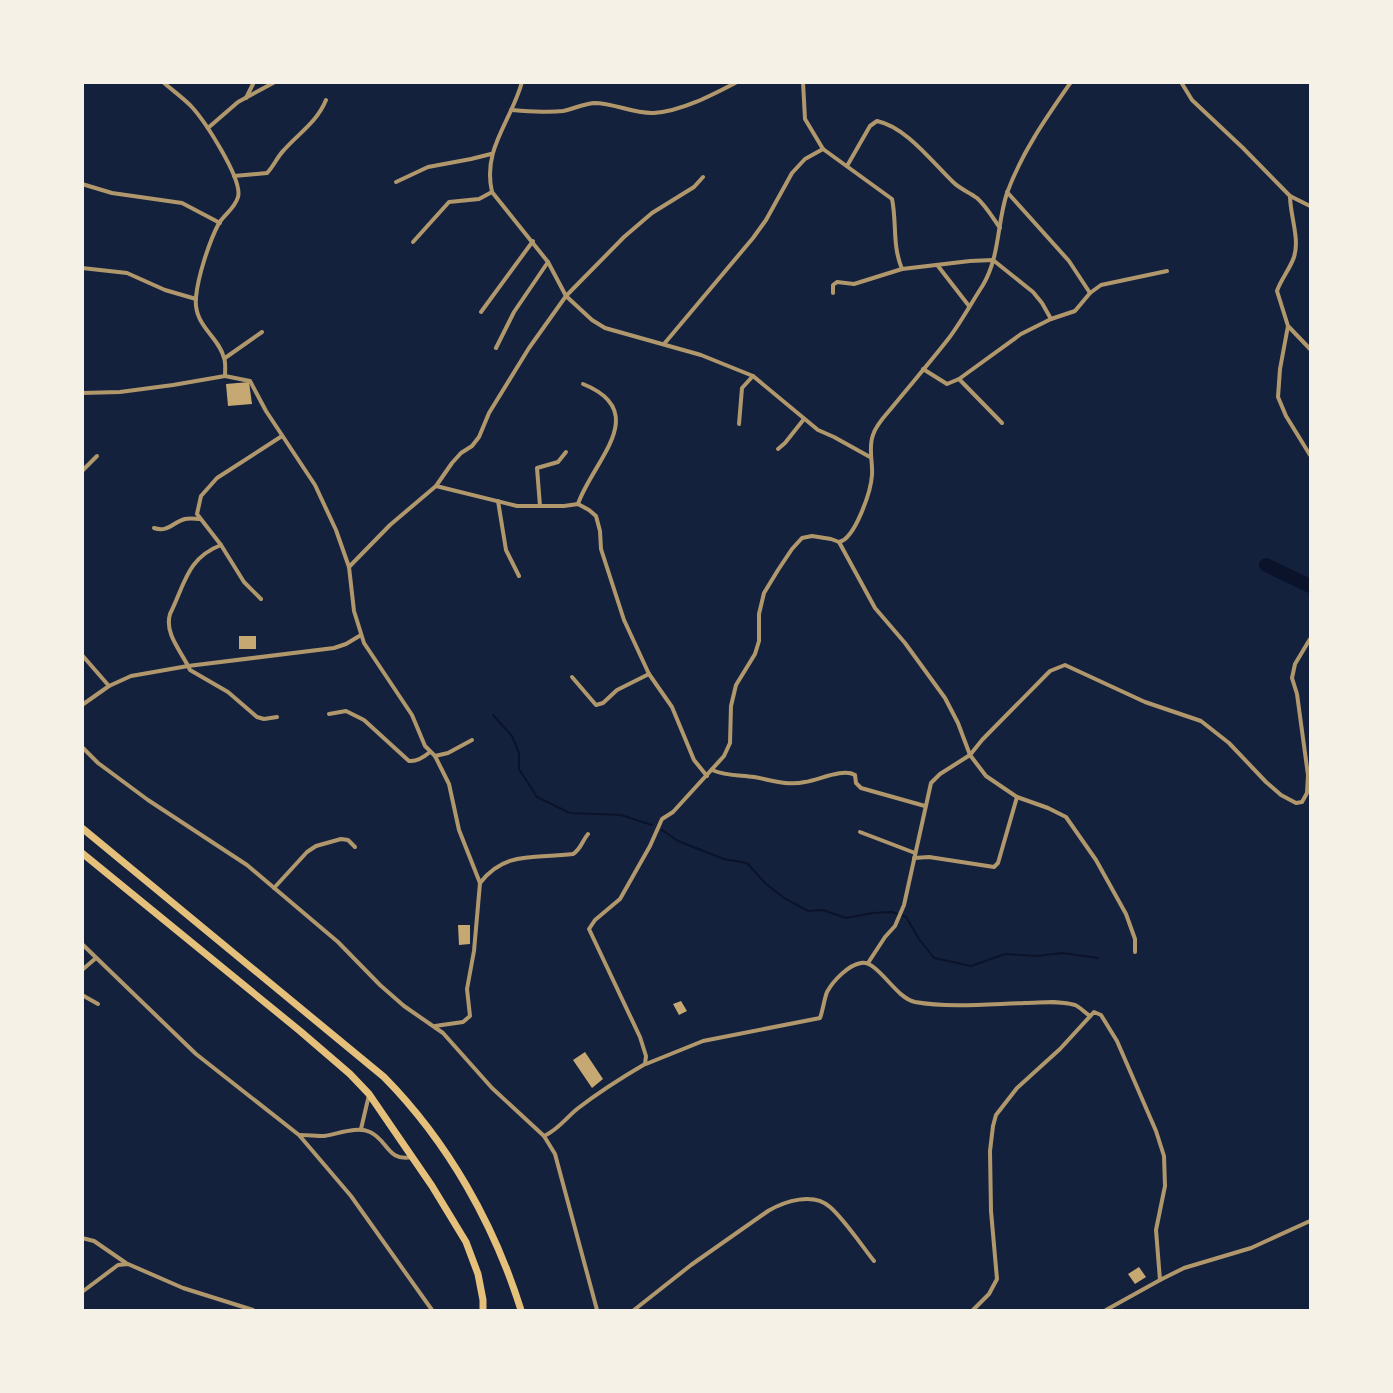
<svg xmlns="http://www.w3.org/2000/svg" width="1393" height="1393" font-family="'DM Sans',sans-serif">
	<rect width="100%" height="100%" fill="#14213d"/>
	<g fill="none" stroke-linecap="round" stroke-linejoin="round">
		<g stroke="#0b132b" stroke-width="2">
			<path d="M 493,715 L 512,736 L 519,753 L 519,769 L 537,797 L 570,813 L 621,815 L 652,825"/>
			<path d="M 662,830 L 678,841 L 724,859 L 747,863 L 765,883 L 784,898 L 808,911 L 823,910 L 846,918 L 873,913 L 892,912 L 906,917 L 919,939 L 934,958 L 971,966 L 1005,954 L 1036,956 L 1062,953 L 1098,958"/>
		</g>
		<path stroke="#0b132b" stroke-width="14" d="M 1266,565 L 1310,586"/>
	</g>
	<g fill="#c6a872">
		<path d="M 249,382 L 252,404 L 228,406 L 226,384 Z"/>
		<rect x="239" y="636" width="17" height="13"/>
		<path d="M 458,925 L 470,925 L 470,944 L 459,945 Z"/>
		<path d="M 681,1001 L 687,1011 L 679,1015 L 673,1004 Z"/>
		<path d="M 585,1052 L 603,1079 L 592,1088 L 573,1060 Z"/>
		<path d="M 1139,1267 L 1146,1277 L 1135,1284 L 1128,1274 Z"/>
	</g>
	<g fill="none" stroke-linecap="round" stroke-linejoin="round">
		<g stroke="#b1986c" stroke-width="4">
			<path d="M 522,82 C 511,122 482,149 492,192 L 548,262 L 566,296 L 592,320 L 605,328 L 701,355 L 753,376 L 818,430 L 834,437 L 870,457"/>
			<path d="M 803,82 L 805,119 L 823,149 L 892,199 C 897,223 892,245 902,269"/>
			<path d="M 1181,82 L 1192,100 L 1243,148 L 1290,196 L 1310,206"/>
			<path d="M 246,98 L 254,82"/>
			<path d="M 511,110 C 528,111 546,113 563,111 C 573,109 583,104 594,103 C 615,103 633,114 654,113 C 682,111 712,95 737,82"/>
			<path d="M 208,128 L 238,102 L 275,82"/>
			<path d="M 847,166 L 870,126 L 877,121 C 906,127 932,162 953,182 C 960,189 969,192 977,198 C 986,206 993,218 1000,228"/>
			<path d="M 234,176 L 267,173 C 274,166 277,157 284,150 C 299,133 317,122 326,100"/>
			<path d="M 396,182 L 428,167 L 471,159 L 491,154"/>
			<path d="M 82,184 L 112,193 L 182,203 L 220,223"/>
			<path d="M 1007,192 L 1069,261 L 1090,293"/>
			<path d="M 1290,196 C 1290,215 1300,239 1294,257 C 1290,269 1281,279 1277,291 L 1288,326 L 1280,369 L 1278,397 L 1286,416 L 1310,455"/>
			<path d="M 413,242 L 449,202 L 479,199 L 492,192"/>
			<path d="M 938,266 L 969,306"/>
			<path d="M 82,268 L 127,273 L 165,290 L 196,299"/>
			<path d="M 833,293 L 833,285 L 837,282 L 854,284 L 902,269 L 970,261 L 993,260 L 1033,292 L 1042,303 L 1051,319"/>
			<path d="M 481,312 L 533,241"/>
			<path d="M 1289,327 L 1310,349"/>
			<path d="M 664,344 L 753,238 L 766,220 L 792,173 L 805,159 L 823,149"/>
			<path d="M 496,348 L 514,312 L 548,262"/>
			<path d="M 225,358 L 262,332"/>
			<path d="M 923,369 L 947,384 L 959,379 L 1021,334 L 1051,319 L 1075,311 L 1090,293 L 1101,285 L 1167,271"/>
			<path d="M 225,376 L 250,381 L 266,411 L 315,485 L 336,530 L 349,567 L 354,611 L 364,643 L 412,715 L 425,746 L 435,756 L 449,784 L 459,830 L 480,883 L 474,951 L 467,989 L 470,1016 L 463,1022 L 435,1026"/>
			<path d="M 959,379 L 1002,423"/>
			<path d="M 82,393 L 120,392 L 173,385 L 225,376 C 225,370 226,363 224,358 C 219,336 193,326 196,297 C 198,276 209,242 219,223 C 225,214 235,208 238,197 C 243,179 204,120 191,106 C 182,97 172,90 163,82"/>
			<path d="M 739,424 L 742,388 L 753,376"/>
			<path d="M 778,449 L 785,443 L 804,419"/>
			<path d="M 82,471 L 97,456"/>
			<path d="M 436,486 L 517,506 L 564,506 L 578,504 L 589,510 L 596,516 L 600,531 L 601,549 L 624,620 L 649,674 L 672,707 L 694,760 L 707,776"/>
			<path d="M 498,501 L 506,550 L 519,576"/>
			<path d="M 578,504 C 592,462 653,412 583,384"/>
			<path d="M 540,506 L 537,468 L 558,462 L 566,452"/>
			<path d="M 154,528 C 168,533 173,522 185,519 C 190,518 196,519 200,519"/>
			<path d="M 839,542 C 855,539 871,491 872,475 C 873,462 868,448 873,435 C 876,424 887,414 894,405 C 912,383 931,361 949,338 C 961,322 972,302 983,285 C 1000,256 997,223 1007,193 C 1022,152 1046,118 1071,82"/>
			<path d="M 221,545 C 187,558 185,584 170,614 C 164,634 182,652 190,670 L 228,692 L 257,717 L 264,719 L 277,717"/>
			<path d="M 349,567 L 390,525 L 436,486 L 452,463 L 461,453 L 472,446 L 479,437 L 489,413 L 529,348 L 566,296 L 624,237 L 652,213 L 694,187 L 703,177"/>
			<path d="M 261,599 L 244,582 L 221,545 L 197,514 L 201,496 L 217,478 L 282,436"/>
			<path d="M 82,655 L 109,686"/>
			<path d="M 572,677 L 596,705 L 603,703 L 617,690 L 649,674"/>
			<path d="M 82,705 L 109,686 L 131,676 L 188,666 L 334,648 L 346,644 L 361,635"/>
			<path d="M 329,714 L 346,711 L 364,720 L 409,761 C 417,762 424,757 430,752"/>
			<path d="M 82,747 L 98,763 L 148,800 L 247,865 L 338,942 L 380,985 L 404,1006 L 443,1033 L 492,1088 L 544,1136 L 555,1154 L 597,1310"/>
			<path d="M 435,756 L 448,753 L 472,740"/>
			<path d="M 712,770 C 726,776 739,775 754,777 C 771,780 787,786 805,782 C 819,780 843,768 855,775 L 856,783 L 861,788 L 925,806"/>
			<path d="M 860,832 L 915,853"/>
			<path d="M 914,858 L 929,857 L 994,867 L 998,863 L 1017,797"/>
			<path d="M 480,883 C 505,850 536,859 573,854 C 581,849 582,841 588,834"/>
			<path d="M 274,888 L 307,852 L 316,846 L 341,839 L 348,840 L 355,847"/>
			<path d="M 82,944 L 196,1054 L 299,1135 L 351,1196 L 432,1310"/>
			<path d="M 868,963 L 885,937 L 895,926 L 904,905 L 931,783 L 940,774 L 970,755 L 982,740 L 1050,671 L 1065,665 L 1145,702 L 1201,721 L 1229,743 L 1266,782 L 1281,795 L 1296,803 L 1302,802 L 1307,793 L 1308,775 L 1297,694 L 1292,678 L 1295,664 L 1310,639"/>
			<path d="M 82,970 L 96,958"/>
			<path d="M 82,995 L 98,1004"/>
			<path d="M 646,1064 L 703,1041 L 820,1018 C 823,1010 824,1000 827,992 C 833,981 848,965 861,963 C 878,960 895,998 915,1002 C 949,1008 990,1004 1025,1003 C 1041,1003 1059,1000 1075,1005 C 1080,1007 1085,1013 1090,1016"/>
			<path d="M 361,1129 L 369,1095"/>
			<path d="M 300,1135 C 308,1135 316,1136 324,1136 C 338,1134 357,1126 370,1132 C 388,1140 387,1162 412,1157"/>
			<path d="M 544,1136 C 558,1130 566,1118 577,1109 C 599,1092 621,1078 645,1064 L 646,1056 L 640,1037 L 589,929 L 595,920 L 620,899 L 650,846 L 662,819 L 673,812 L 724,756 L 730,743 L 731,706 L 736,685 L 755,654 L 759,641 L 759,614 L 764,593 L 778,570 L 792,549 L 802,538 L 812,536 L 831,539 L 839,542 L 875,608 L 905,643 L 945,698 L 958,723 L 970,755 L 986,776 L 1017,797 L 1048,808 L 1066,817 L 1096,860 L 1126,914 L 1135,939 L 1135,952"/>
			<path d="M 82,1238 L 94,1241 L 126,1263"/>
			<path d="M 82,1292 L 118,1265 L 128,1264 L 183,1288 L 253,1310"/>
			<path d="M 634,1310 L 691,1265 L 768,1211 C 785,1201 813,1192 830,1207 C 844,1219 862,1246 874,1261"/>
			<path d="M 973,1310 L 989,1294 L 997,1279 L 991,1211 L 990,1151 L 993,1126 L 996,1115 L 1017,1088 L 1060,1049 L 1094,1012 L 1101,1015 L 1117,1041 L 1156,1131 L 1164,1156 L 1165,1186 L 1156,1230 L 1160,1280"/>
			<path d="M 1106,1310 L 1160,1280 L 1184,1268 L 1251,1248 L 1310,1221"/>
		</g>
		<g stroke="#e5c07b" stroke-width="7">
			<path d="M 82,828 L 384,1077 C 448,1142 494,1224 521,1310"/>
			<path d="M 82,853 L 300,1031 L 350,1074 L 369,1094 L 432,1186 L 466,1242 L 478,1274 L 483,1300 L 483,1310"/>
		</g>
	</g>
	<rect width="1393" height="1393" fill="none" stroke="#f6f1e7" stroke-width="168"/>
</svg>
